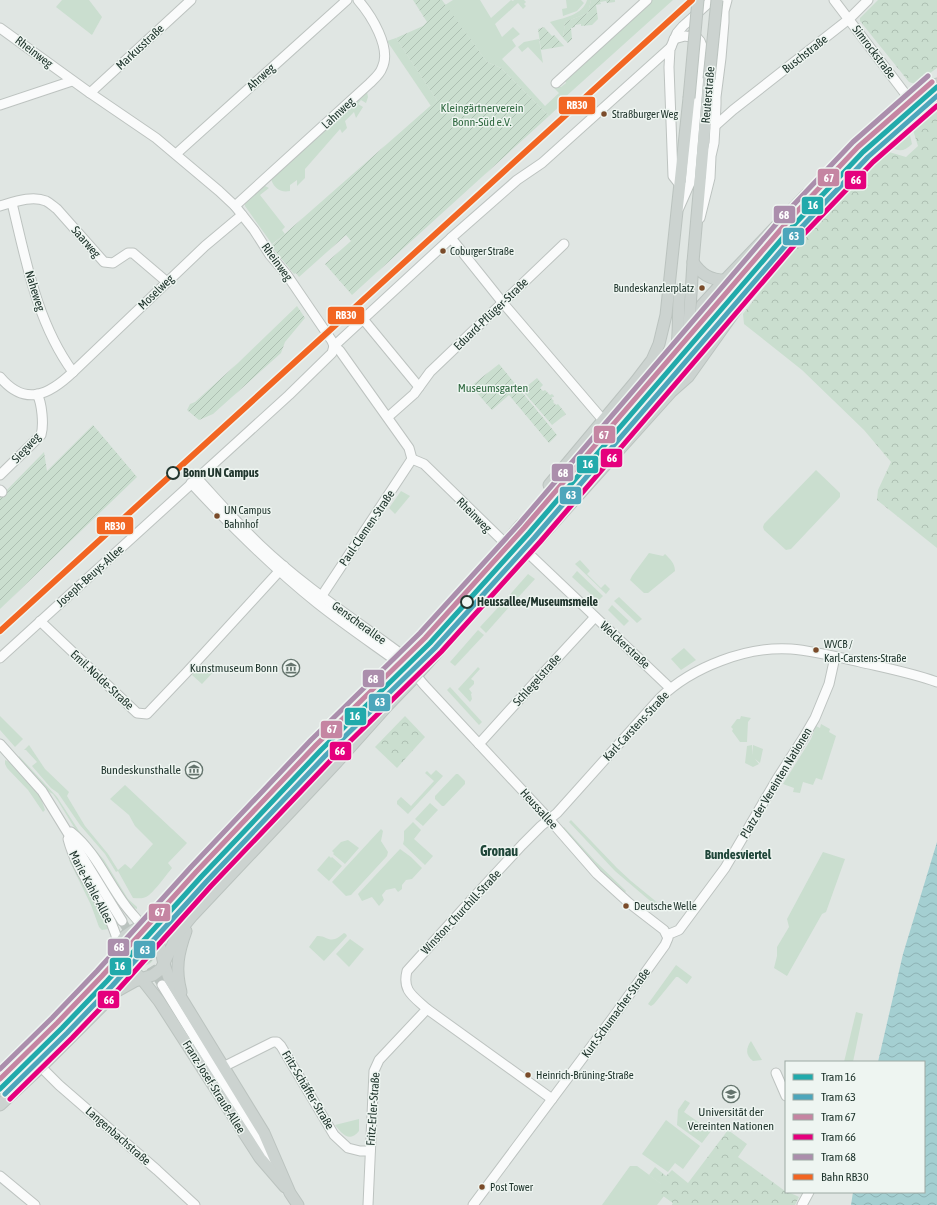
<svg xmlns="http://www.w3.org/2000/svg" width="937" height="1205" font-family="'Asap Condensed',sans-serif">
	<defs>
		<pattern id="forest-crowns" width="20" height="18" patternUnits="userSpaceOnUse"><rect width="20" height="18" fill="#cadecf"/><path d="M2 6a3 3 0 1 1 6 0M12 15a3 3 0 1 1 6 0" fill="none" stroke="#adbfb2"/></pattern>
		<pattern id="garden-furrows" width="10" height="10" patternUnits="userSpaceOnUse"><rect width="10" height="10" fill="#cadecf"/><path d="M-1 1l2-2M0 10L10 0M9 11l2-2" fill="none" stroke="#adbfb2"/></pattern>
		<pattern id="water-waves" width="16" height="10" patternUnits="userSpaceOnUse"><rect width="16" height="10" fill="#a4cfd1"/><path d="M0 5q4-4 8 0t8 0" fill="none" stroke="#8db2b4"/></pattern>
	</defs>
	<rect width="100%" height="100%" fill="#e0e6e3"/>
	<g fill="#cadecf">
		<path d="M 62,0 L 89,0 L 102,17 L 92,35 L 56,7 Z"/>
		<path d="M 453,0 L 480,0 L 491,18 L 511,0 L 513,1 L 514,0 L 524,0 L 526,2 L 524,4 L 526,6 L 523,9 L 518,3 L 495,24 L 502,37 L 513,27 L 520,34 L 512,40 L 516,46 L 502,59 L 545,106 L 559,93 L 554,88 L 558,86 L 561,87 L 566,83 L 565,81 L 651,0 L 673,0 L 563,99 L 565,101 L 549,116 L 501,68 L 487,62 L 445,5 Z"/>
		<path d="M 566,0 L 581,0 L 584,3 L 577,11 L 563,16 L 562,9 L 567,8 Z"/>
		<path d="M 587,0 L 591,0 L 588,13 L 565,22 L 563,38 L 550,22 C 563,18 583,15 587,0 Z"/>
		<path d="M 396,38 L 437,100 L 431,106 L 387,41 Z"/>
		<path d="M 539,39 L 543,63 L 528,47 L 522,52 L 518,47 L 524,42 Z"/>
		<path d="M 367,92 L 368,97 L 366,103 L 361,100 L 358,104 L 363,107 L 356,118 L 354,112 L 345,121 L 347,128 L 342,133 L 340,129 L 305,169 L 305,178 L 297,186 L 297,180 L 290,185 L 290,191 C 280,193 274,188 271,179 Z"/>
		<path d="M 907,130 L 909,131 L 912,144 C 904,152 898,152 890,146 Z"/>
		<path d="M 265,186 L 269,188 L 260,195 L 285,227 L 282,230 L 285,234 L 272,244 L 245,206 L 245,203 L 261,188 Z"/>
		<path d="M 816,470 L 840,493 L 840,497 L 791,549 L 786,550 L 764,530 L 763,527 L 764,524 Z"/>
		<path d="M 401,491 L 410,496 L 395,514 L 389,508 Z"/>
		<path d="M 649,553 L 663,556 L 665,554 C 670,559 675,563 675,571 L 648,593 L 644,593 L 630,580 L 632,576 Z"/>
		<path d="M 580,560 L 590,571 L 587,574 L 601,588 L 605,584 L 610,589 L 606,594 L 575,564 Z"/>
		<path d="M 577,571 L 603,596 L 598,601 L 572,577 Z"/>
		<path d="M 528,574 L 535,579 L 513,603 L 507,598 Z"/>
		<path d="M 619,597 L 642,619 L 637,623 L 614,601 Z"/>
		<path d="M 505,600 L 510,606 L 486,633 L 480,627 Z"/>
		<path d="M 612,605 L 629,621 L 624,626 L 608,610 Z"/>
		<path d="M 478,630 L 484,635 L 455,666 L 450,662 Z"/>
		<path d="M 684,648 L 696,660 L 681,670 L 671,659 Z"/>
		<path d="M 478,667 L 480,669 L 471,679 L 474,681 L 474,684 L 469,689 L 472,693 L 471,694 L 472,699 L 470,702 L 458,689 Z"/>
		<path d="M 217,668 L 202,684 L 192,675 L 197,669 Z"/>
		<path d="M 450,687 L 482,722 L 479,725 L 447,690 Z"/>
		<path d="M 0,716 L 23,739 L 15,747 L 0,730 Z"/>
		<path d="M 741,716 L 751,718 L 748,722 L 747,742 L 740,742 L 732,731 L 733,729 L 731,727 L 737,719 L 740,719 Z"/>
		<path d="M 821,724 L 830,729 L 829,732 L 836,736 L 822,780 L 816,778 L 813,785 L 803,782 L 800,793 L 793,792 L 794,788 L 783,784 L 811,739 L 816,726 L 820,728 Z"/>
		<path d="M 29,745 L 45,769 L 69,792 L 67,796 L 85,826 L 108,854 L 118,870 L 125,864 L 131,869 L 153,844 L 135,826 L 129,815 L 110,799 L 125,785 L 187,843 L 168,863 L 172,868 C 166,875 153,894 146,897 C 142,899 137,898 133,898 L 118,871 L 116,872 L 105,854 L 80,825 L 58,793 L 51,788 L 32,766 L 37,762 L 26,750 L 24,750 Z"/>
		<path d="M 752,745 L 752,755 L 753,745 L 763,749 L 760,763 L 755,759 L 759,764 L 753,767 L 745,763 L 747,746 Z"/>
		<path d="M 19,756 L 57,797 L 79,831 L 104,860 L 128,899 L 137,907 L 137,909 L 131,907 L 77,832 L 58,801 L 53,794 L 46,790 L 18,758 Z"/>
		<path d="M 5,760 L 12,763 L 36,789 L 41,798 L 45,810 L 43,812 L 28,790 L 7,768 L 5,764 Z"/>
		<path d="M 436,770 L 443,776 L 408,814 L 397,804 L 397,801 L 401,797 L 411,806 L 434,781 L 425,773 L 427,771 L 431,775 Z"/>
		<path d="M 456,774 L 458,774 L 465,781 L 465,784 L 444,806 L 442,806 L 435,799 L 435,796 Z"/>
		<path d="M 286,787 L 296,797 C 269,825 242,853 216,881 C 197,901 176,917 165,943 L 161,937 L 155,931 L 170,919 L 269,810 L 276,799 Z"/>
		<path d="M 430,803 L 438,810 L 423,826 L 415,819 Z"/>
		<path d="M 571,820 L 617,868 L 631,881 L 664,908 L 662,911 L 615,871 L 569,822 Z"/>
		<path d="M 413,822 L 421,830 L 414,839 L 433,856 L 425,865 L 403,844 L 404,840 L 404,831 Z"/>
		<path d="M 564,827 L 595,861 L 626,891 L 624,894 L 590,861 L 562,829 Z"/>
		<path d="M 381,829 L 383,831 L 381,841 L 388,852 L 387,856 L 351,895 L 346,896 L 332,882 Z"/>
		<path d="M 348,840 L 359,848 L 345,864 L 333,854 L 334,853 L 332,851 L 341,842 Z"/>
		<path d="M 400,849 L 411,857 L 422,868 L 412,879 L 406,880 L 402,885 L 402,889 L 398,892 L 395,888 L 386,890 L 382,895 L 384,900 L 379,906 L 372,897 L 362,901 L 358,894 Z"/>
		<path d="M 823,852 L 845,859 L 826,912 L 822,914 L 787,976 L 774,968 L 777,956 L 777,947 L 789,927 L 787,919 Z"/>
		<path d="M 329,856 L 331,858 L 332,857 L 342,866 L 329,881 L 317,870 Z"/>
		<path d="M 72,859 L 105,919 L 109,929 L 102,930 L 99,927 L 91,905 L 69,860 Z"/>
		<path d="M 344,933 L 346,934 L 347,936 L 324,961 L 309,947 L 317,936 C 324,935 328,941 335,939 C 338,938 341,935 344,933 Z"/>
		<path d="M 350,939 L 364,949 L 349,967 L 336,954 Z"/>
		<circle cx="142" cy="953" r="13"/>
		<path d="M 676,965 L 692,977 L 687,984 L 678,977 L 676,977 L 654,1004 L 651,1006 L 648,1004 Z"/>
		<path d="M 123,980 L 124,980 L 112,988 L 55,1044 L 45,1057 L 0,1101 L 0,1082 L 10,1073 L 17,1071 L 107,983 L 110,986 Z"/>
		<path d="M 856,1012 L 863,1014 L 853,1062 L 844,1062 Z"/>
		<path d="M 751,1041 L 762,1060 L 753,1061 C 745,1055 746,1048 751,1041 Z"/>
		<path d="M 685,1100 L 690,1103 L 684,1112 L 711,1131 L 702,1143 L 677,1125 L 678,1110 Z"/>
		<path d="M 359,1119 L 359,1131 C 349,1143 342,1134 335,1125 Z"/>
		<path d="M 666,1120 L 700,1146 L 683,1169 L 675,1163 L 668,1172 L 642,1154 Z"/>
		<path d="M 630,1166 L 637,1166 L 690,1205 L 672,1205 L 673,1203 L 664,1196 L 657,1205 L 602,1205 Z"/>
	</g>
	<g fill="url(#forest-crowns)">
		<path d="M 878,0 L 937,0 L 937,68 L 915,84 L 909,82 L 860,21 L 860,18 Z"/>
		<path d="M 937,110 L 937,548 L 877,500 L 878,490 L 891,462 L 864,430 L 802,370 L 744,324 L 743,314 C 770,279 798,244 828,212 C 847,191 869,172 889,152 L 906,157 L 918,146 L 913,130 Z"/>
		<path d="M 405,716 L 425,737 L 397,768 L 375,747 Z"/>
		<path d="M 728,1130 L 747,1144 L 738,1157 L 785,1191 L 795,1195 L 799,1197 L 795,1205 L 672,1205 L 673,1203 L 656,1191 L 661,1184 L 649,1175 L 655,1167 L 666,1176 L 672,1170 L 688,1183 Z"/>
	</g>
	<g fill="url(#garden-furrows)">
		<path d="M 413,0 L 442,0 L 487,62 L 501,68 L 549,116 L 352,295 L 325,264 L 351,241 L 346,235 L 299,277 L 296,273 L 294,274 L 271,246 L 437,100 L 396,38 L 423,26 L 427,22 Z"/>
		<path d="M 591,0 L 615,0 L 615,2 L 607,3 L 606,1 L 600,2 L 601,4 L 596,5 L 598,19 L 592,25 L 581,26 L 581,24 L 575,25 L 575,27 L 571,28 L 572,39 L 568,43 L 563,38 L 565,22 L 588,13 Z"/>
		<path d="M 544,27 L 552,36 L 554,35 L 564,46 L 541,50 L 538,29 Z"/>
		<path d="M 297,306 L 305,318 L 285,342 L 281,353 L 213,414 L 199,420 L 187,410 L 190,404 L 195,402 L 238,363 Z"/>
		<path d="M 499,364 L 557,435 L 549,443 L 509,395 L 492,410 L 471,386 Z"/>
		<path d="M 537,378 L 543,385 L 540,388 L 543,391 L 545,390 L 550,395 L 552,394 L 554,396 L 551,398 L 554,401 L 553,402 L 556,405 L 558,404 L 566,414 L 552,425 L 522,390 Z"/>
		<path d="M 93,425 L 137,477 L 0,609 L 0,497 L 44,452 L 47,471 Z"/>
	</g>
	<path fill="url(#water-waves)" d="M 937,842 L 937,1205 L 851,1205 L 853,1192 L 924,1192 L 924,1062 L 878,1062 L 903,954 Z"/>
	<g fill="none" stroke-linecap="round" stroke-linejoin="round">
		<path stroke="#bac3bf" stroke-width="9" stroke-dasharray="9 4.5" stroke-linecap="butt" d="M 122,921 L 162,985"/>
		<path stroke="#bac3bf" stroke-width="11" stroke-dasharray="11 5.5" stroke-linecap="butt" d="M 660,366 L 707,311"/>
		<defs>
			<g id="minor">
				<path d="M 834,0 L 913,104"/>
				<path d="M 0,28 L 90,93 L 156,138 L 219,191 L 235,206 L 254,230 L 270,255 L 287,275 L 332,341 L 334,346 L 340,351 L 409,448 L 412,459"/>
				<path d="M 674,39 L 685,36 L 697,38"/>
				<path d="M 556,83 L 647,0"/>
				<path d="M 90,93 L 191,0"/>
				<path d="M 0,105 L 72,81"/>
				<path d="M 715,126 L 733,110 L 849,19 L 868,0"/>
				<path d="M 176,154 L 347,0"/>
				<path d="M 680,185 L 673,176 L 669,67 L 670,49 L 677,33 L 683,26 L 712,0"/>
				<path d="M 12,203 C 26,261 37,323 73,372"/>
				<path d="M 0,206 C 14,202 32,195 46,201 C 50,203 53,206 57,209 L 104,262 L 113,263 L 128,253 L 133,253 L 167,282"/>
				<path d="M 235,206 L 370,83 C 375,78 380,74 382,68 C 392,48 371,15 358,0"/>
				<path d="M 679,208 L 690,183 L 699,75 L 702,46 L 700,41 L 693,33"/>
				<path d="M 700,218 L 710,178 L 711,156 L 714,143 L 715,126 L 716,104 L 716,97 L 721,58 L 724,22 L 724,11 L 727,0"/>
				<path d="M 451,238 L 503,303 L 603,420"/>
				<path d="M 363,319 L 419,387"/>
				<path d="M 334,346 L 451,238 L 517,180 L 542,163 L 671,47"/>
				<path d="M 0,377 C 25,407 49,395 73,372 L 205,246 L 242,215"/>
				<path d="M 388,417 L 414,394 L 430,372 L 564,244"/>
				<path d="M 412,459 L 424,464 L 505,543"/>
				<path d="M 0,475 L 41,435 C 44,425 42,403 37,394"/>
				<path d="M 197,478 C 218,501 238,524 260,545 C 302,585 351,617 397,651 C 408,662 415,675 425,686 L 549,819 L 597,874 L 629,903 L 664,930 L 668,938 L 665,945 L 614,1016 L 473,1205"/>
				<path d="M 191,483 C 231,526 272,567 317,603 C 346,626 376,646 406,668"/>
				<path d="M 0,490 L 2,492"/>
				<path d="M 527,552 L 670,688"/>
				<path d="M 319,600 L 412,459"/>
				<path d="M 40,621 L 137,713 L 147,714 L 186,673 L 284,566"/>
				<path d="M 0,658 L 289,395 L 332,353 L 334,346"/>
				<path d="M 0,744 L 42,791 L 122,921"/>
				<path d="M 479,744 L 547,669 L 595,617"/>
				<path d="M 71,832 C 95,851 107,881 125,905 C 130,912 137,919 143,927"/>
				<path d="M 68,839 C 76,870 97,894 111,922 C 114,929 117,938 119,946"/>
				<path d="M 667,935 L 679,930 L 725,868 L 777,779 L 804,737 L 815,718 L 829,684 L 835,657"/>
				<path d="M 162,985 L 274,1166"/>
				<path d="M 41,1067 L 59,1085 L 157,1170 L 195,1205"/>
				<path d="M 223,1067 L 273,1042 L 277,1042 L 281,1046 L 334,1135 L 348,1148 L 360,1151 L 370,1151"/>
				<path d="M 776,1073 L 786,1096"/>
				<path d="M 552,1099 L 427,1009 C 413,996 402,991 407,971 L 473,898 L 522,845 L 541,826 L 557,813 L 660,698 C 692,667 747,646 791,649 C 814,651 838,657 860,662 C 886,668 912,673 937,682"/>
				<path d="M 0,1176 L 35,1205"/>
				<path d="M 368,1205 L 374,1071 L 379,1060 L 427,1009"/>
				<path d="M 802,1205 L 809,1192"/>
			</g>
			<g id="major">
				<path d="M 693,262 C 701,274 710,280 725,280"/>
				<path d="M 710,308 C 755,260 799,211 846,165 C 875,136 906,110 937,84"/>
				<path d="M 704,325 L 701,315 L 702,305 L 725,280 L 807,194"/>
				<path d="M 673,388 L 682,368 L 688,341 L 693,262 L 709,79"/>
				<path d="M 549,485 L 636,381 L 652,360 L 659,344 L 666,315 L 689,98"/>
				<path d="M 409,671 L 511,553 L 521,545 L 536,527 L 667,377 C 683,350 676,319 680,290"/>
				<path d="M 143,927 L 158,942 L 161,951 L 164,964 L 169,978 L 264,1133 L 290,1193 L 298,1205"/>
				<path d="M 119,946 L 123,958 L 127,965 L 141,978 L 159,1001 L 260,1158 L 285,1187"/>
				<path d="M 181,992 C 175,969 178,953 186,931"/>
				<path d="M 0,1077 L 91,990 L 107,972 L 121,942 L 125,936 L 134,930 L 156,919 L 177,901 L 285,782 L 324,744 L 355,711 L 394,673 L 465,591 L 520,526 L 536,512 L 559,484 L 570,474 L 660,366"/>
				<path d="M 0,1105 L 41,1067 L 117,991 L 135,981 L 153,975 L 161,969 L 179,932 L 192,916 L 337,762 L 388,705 L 416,676 L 671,392 L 688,377 L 765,269 L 819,205 L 882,141 L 937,94"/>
			</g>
		</defs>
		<use href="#minor" stroke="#bdc3c0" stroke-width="11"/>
		<use href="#major" stroke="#bbc3bf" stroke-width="13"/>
		<use href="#minor" stroke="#fafbfb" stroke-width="9"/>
		<use href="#major" stroke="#ccd3d0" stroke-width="11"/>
		<defs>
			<g id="major-bridge">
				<path d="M 709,79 L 717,0"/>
				<path d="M 689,98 L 698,0"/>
			</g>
		</defs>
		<use href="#major-bridge" stroke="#bbc3bf" stroke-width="13" stroke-linecap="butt"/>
		<use href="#major-bridge" stroke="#ccd3d0" stroke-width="11"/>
		<defs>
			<path id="rail-1" d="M 0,631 L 692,0"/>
		</defs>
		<use href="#rail-1" stroke="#eef5f1" stroke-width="9"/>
		<use href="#rail-1" stroke="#f26522" stroke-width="6"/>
		<defs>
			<path id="tram-1" d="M 0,1089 L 62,1028 L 107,981 L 201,877 L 321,750 L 430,643 L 529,533 L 793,226 L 863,152 L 937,87"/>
			<path id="tram-2" d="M 5,1094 L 67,1033 L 112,986 L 206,882 L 326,755 L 435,648 L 534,538 L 798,231 L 868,157 L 937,96"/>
			<path id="tram-3" d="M 0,1079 L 57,1023 L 102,976 L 196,872 L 316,745 L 425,638 L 524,528 L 788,221 L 858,147 L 932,82"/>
			<path id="tram-4" d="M 10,1099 L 72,1038 L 117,991 L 211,886 L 331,760 L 441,652 L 540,542 L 803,235 L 873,162 L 937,106"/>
			<path id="tram-5" d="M 0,1069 L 52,1018 L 97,971 L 191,867 L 311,740 L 420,633 L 519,524 L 783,216 L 853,142 L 928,76"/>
		</defs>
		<use href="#tram-1" stroke="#eef5f1" stroke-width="8"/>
		<use href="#tram-2" stroke="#eef5f1" stroke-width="8"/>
		<use href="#tram-3" stroke="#eef5f1" stroke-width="8"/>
		<use href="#tram-4" stroke="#eef5f1" stroke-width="8"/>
		<use href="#tram-5" stroke="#eef5f1" stroke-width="8"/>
		<use href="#tram-1" stroke="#21aaab" stroke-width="5"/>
		<use href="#tram-2" stroke="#4da6bb" stroke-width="5"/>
		<use href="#tram-3" stroke="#c585a2" stroke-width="5"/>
		<use href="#tram-4" stroke="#e5007d" stroke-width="5"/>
		<use href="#tram-5" stroke="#ab8eac" stroke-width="5"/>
	</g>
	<defs>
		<symbol id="museum-ring" viewBox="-11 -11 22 22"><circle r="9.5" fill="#eef5f1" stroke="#64746d" stroke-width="1.5"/><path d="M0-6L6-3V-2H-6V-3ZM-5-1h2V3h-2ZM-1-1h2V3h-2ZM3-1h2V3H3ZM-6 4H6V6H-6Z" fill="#64746d"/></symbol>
		<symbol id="university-ring" viewBox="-11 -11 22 22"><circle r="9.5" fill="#eef5f1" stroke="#64746d" stroke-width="1.5"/><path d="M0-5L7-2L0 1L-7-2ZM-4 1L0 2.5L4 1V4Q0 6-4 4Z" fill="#64746d"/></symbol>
	</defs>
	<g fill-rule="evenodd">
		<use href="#museum-ring" x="281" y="658" width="20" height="20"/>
		<use href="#museum-ring" x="184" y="760" width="20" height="20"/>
		<use href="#university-ring" x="721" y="1084" width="20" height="20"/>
	</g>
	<g fill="#7a4b2a" stroke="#eef5f1" stroke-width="1.5">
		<circle cx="604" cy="114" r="3.5"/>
		<circle cx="443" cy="251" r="3.5"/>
		<circle cx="702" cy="288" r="3.5"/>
		<circle cx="217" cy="516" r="3.5"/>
		<circle cx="816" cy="650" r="3.5"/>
		<circle cx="626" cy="906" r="3.5"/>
		<circle cx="528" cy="1075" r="3.5"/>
		<circle cx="482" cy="1187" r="3.5"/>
	</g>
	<g fill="#eef5f1" stroke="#21362e" stroke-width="2">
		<circle cx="173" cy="473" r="6"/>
		<circle cx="467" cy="602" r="6"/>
	</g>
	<g text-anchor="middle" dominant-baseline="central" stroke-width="3" stroke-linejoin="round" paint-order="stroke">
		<g font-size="11" fill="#21362e" stroke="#eef5f1" text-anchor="start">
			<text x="612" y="114">Straßburger Weg</text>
			<text x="450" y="251">Coburger Straße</text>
			<text x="694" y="288" text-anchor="end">Bundeskanzlerplatz</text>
			<text x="224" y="510">UN Campus<tspan x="224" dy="14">Bahnhof</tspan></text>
			<text x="824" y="644">WVCB /<tspan x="824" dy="14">Karl-Carstens-Straße</tspan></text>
			<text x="634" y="906">Deutsche Welle</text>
			<text x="536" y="1075">Heinrich-Brüning-Straße</text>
			<text x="490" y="1187">Post Tower</text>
		</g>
		<g font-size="12" fill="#21362e" stroke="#eef5f1">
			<text transform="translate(140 47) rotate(-43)">Markusstraße</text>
			<text transform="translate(34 52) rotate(37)">Rheinweg</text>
			<text transform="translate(874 52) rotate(53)">Simrockstraße</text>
			<text transform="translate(805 54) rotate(-38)">Buschstraße</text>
			<text transform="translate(261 77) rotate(-42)">Ahrweg</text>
			<text transform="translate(708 95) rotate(-85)">Reuterstraße</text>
			<text transform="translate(338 113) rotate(-43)">Lahnweg</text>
			<text transform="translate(86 242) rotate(49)">Saarweg</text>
			<text transform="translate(277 262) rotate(54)">Rheinweg</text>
			<text transform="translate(35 291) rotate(73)">Naheweg</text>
			<text transform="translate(156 292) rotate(-44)">Moselweg</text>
			<text transform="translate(491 314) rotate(-44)">Eduard-Pflüger-Straße</text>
			<text transform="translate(26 448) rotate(-47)">Siegweg</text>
			<text transform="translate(474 515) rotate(45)">Rheinweg</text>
			<text transform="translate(367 528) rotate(-56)">Paul-Clemen-Straße</text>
			<text transform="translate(90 576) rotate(-42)">Joseph-Beuys-Allee</text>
			<text transform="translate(359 623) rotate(36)">Genscherallee</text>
			<text transform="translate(625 645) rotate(43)">Welckerstraße</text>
			<text transform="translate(102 680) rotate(43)">Emil-Nolde-Straße</text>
			<text transform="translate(537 680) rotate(-48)">Schlegelstraße</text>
			<text transform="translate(636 726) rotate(-47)">Karl-Carstens-Straße</text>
			<text transform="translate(776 783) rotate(-59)">Platz der Vereinten Nationen</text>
			<text transform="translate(539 809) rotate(48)">Heussallee</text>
			<text transform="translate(91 887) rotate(62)">Marie-Kahle-Allee</text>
			<text transform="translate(461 912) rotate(-47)">Winston-Churchill-Straße</text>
			<text transform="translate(616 1013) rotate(-54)">Kurt-Schumacher-Straße</text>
			<text transform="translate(214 1087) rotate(58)">Franz-Josef-Strauß-Allee</text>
			<text transform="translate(308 1090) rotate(59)">Fritz-Schäffer-Straße</text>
			<text transform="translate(373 1109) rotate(-86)">Fritz-Erler-Straße</text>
			<text transform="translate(118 1136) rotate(41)">Langenbachstraße</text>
		</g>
		<g font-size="12" fill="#2f6940" stroke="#eef5f1">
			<text x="482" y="108">Kleingärtnerverein<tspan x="482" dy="14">Bonn-Süd e.V.</tspan></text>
			<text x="493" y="388">Museumsgarten</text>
		</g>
		<g font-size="12" font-weight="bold" fill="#21362e" stroke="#eef5f1" text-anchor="start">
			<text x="183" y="473">Bonn UN Campus</text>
			<text x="477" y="602">Heussallee/Museumsmeile</text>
		</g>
		<g font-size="12" fill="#21362e" stroke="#eef5f1" text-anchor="end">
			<text x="278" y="668">Kunstmuseum Bonn</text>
			<text x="181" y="770">Bundeskunsthalle</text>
			<text x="731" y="1112" text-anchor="middle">Universität der<tspan x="731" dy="14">Vereinten Nationen</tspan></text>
		</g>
		<g font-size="13" font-weight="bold" fill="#1f4639" stroke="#eef5f1">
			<text x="738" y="854">Bundesviertel</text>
		</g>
		<g font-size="14" font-weight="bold" fill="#1f4639" stroke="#eef5f1">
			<text x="499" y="851">Gronau</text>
		</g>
	</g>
	<g stroke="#eef5f1" stroke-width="1.5">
		<rect x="558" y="96" width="38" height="19" rx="4" fill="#f26522"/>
		<rect x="817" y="168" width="23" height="19" rx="4" fill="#c585a2"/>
		<rect x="844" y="170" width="23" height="20" rx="4" fill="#e5007d"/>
		<rect x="801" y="196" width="23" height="19" rx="4" fill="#21aaab"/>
		<rect x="773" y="205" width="23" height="19" rx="4" fill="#ab8eac"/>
		<rect x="782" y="227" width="23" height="19" rx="4" fill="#4da6bb"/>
		<rect x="327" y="306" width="38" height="19" rx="4" fill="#f26522"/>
		<rect x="593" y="425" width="23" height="19" rx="4" fill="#c585a2"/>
		<rect x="600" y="448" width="23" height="20" rx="4" fill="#e5007d"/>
		<rect x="576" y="455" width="23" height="19" rx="4" fill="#21aaab"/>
		<rect x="551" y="463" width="23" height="19" rx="4" fill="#ab8eac"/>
		<rect x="559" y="486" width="23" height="19" rx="4" fill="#4da6bb"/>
		<rect x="96" y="516" width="38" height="19" rx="4" fill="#f26522"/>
		<rect x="362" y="669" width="23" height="19" rx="4" fill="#ab8eac"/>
		<rect x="368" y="693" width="23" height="19" rx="4" fill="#4da6bb"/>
		<rect x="344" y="707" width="23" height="19" rx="4" fill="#21aaab"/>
		<rect x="320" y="720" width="23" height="19" rx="4" fill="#c585a2"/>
		<rect x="329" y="741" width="23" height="20" rx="4" fill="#e5007d"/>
		<rect x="148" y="903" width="23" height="19" rx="4" fill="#c585a2"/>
		<rect x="107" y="938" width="23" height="19" rx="4" fill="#ab8eac"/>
		<rect x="133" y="940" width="23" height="19" rx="4" fill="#4da6bb"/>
		<rect x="109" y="957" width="23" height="19" rx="4" fill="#21aaab"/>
		<rect x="97" y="990" width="23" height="19" rx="4" fill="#e5007d"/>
	</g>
	<g font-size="11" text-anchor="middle" font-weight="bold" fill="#fff">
		<text x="577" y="109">RB30</text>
		<text x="829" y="182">67</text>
		<text x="856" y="184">66</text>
		<text x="813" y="209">16</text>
		<text x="784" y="219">68</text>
		<text x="794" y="240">63</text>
		<text x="346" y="319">RB30</text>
		<text x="604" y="439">67</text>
		<text x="612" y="462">66</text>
		<text x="588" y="468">16</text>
		<text x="563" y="477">68</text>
		<text x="571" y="499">63</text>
		<text x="115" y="530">RB30</text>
		<text x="373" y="683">68</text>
		<text x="380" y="706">63</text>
		<text x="355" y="720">16</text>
		<text x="332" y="733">67</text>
		<text x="340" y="755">66</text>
		<text x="160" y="916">67</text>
		<text x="119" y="951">68</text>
		<text x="145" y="954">63</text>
		<text x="120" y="970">16</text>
		<text x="109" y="1004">66</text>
	</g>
	<rect x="785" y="1061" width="140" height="132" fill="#eef5f1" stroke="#9ca9a3"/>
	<rect x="793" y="1074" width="20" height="6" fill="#21aaab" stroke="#9ca9a3"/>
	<text x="821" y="1081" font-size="12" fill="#21362e">Tram 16</text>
	<rect x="793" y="1094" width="20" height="6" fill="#4da6bb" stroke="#9ca9a3"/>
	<text x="821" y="1101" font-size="12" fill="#21362e">Tram 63</text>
	<rect x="793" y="1114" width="20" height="6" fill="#c585a2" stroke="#9ca9a3"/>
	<text x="821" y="1121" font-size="12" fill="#21362e">Tram 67</text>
	<rect x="793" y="1134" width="20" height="6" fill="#e5007d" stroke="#9ca9a3"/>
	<text x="821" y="1141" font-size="12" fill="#21362e">Tram 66</text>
	<rect x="793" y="1154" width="20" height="6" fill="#ab8eac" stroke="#9ca9a3"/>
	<text x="821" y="1161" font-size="12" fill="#21362e">Tram 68</text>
	<rect x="793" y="1174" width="20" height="6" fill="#f26522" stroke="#9ca9a3"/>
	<text x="821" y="1181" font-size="12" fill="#21362e">Bahn RB30</text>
</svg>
